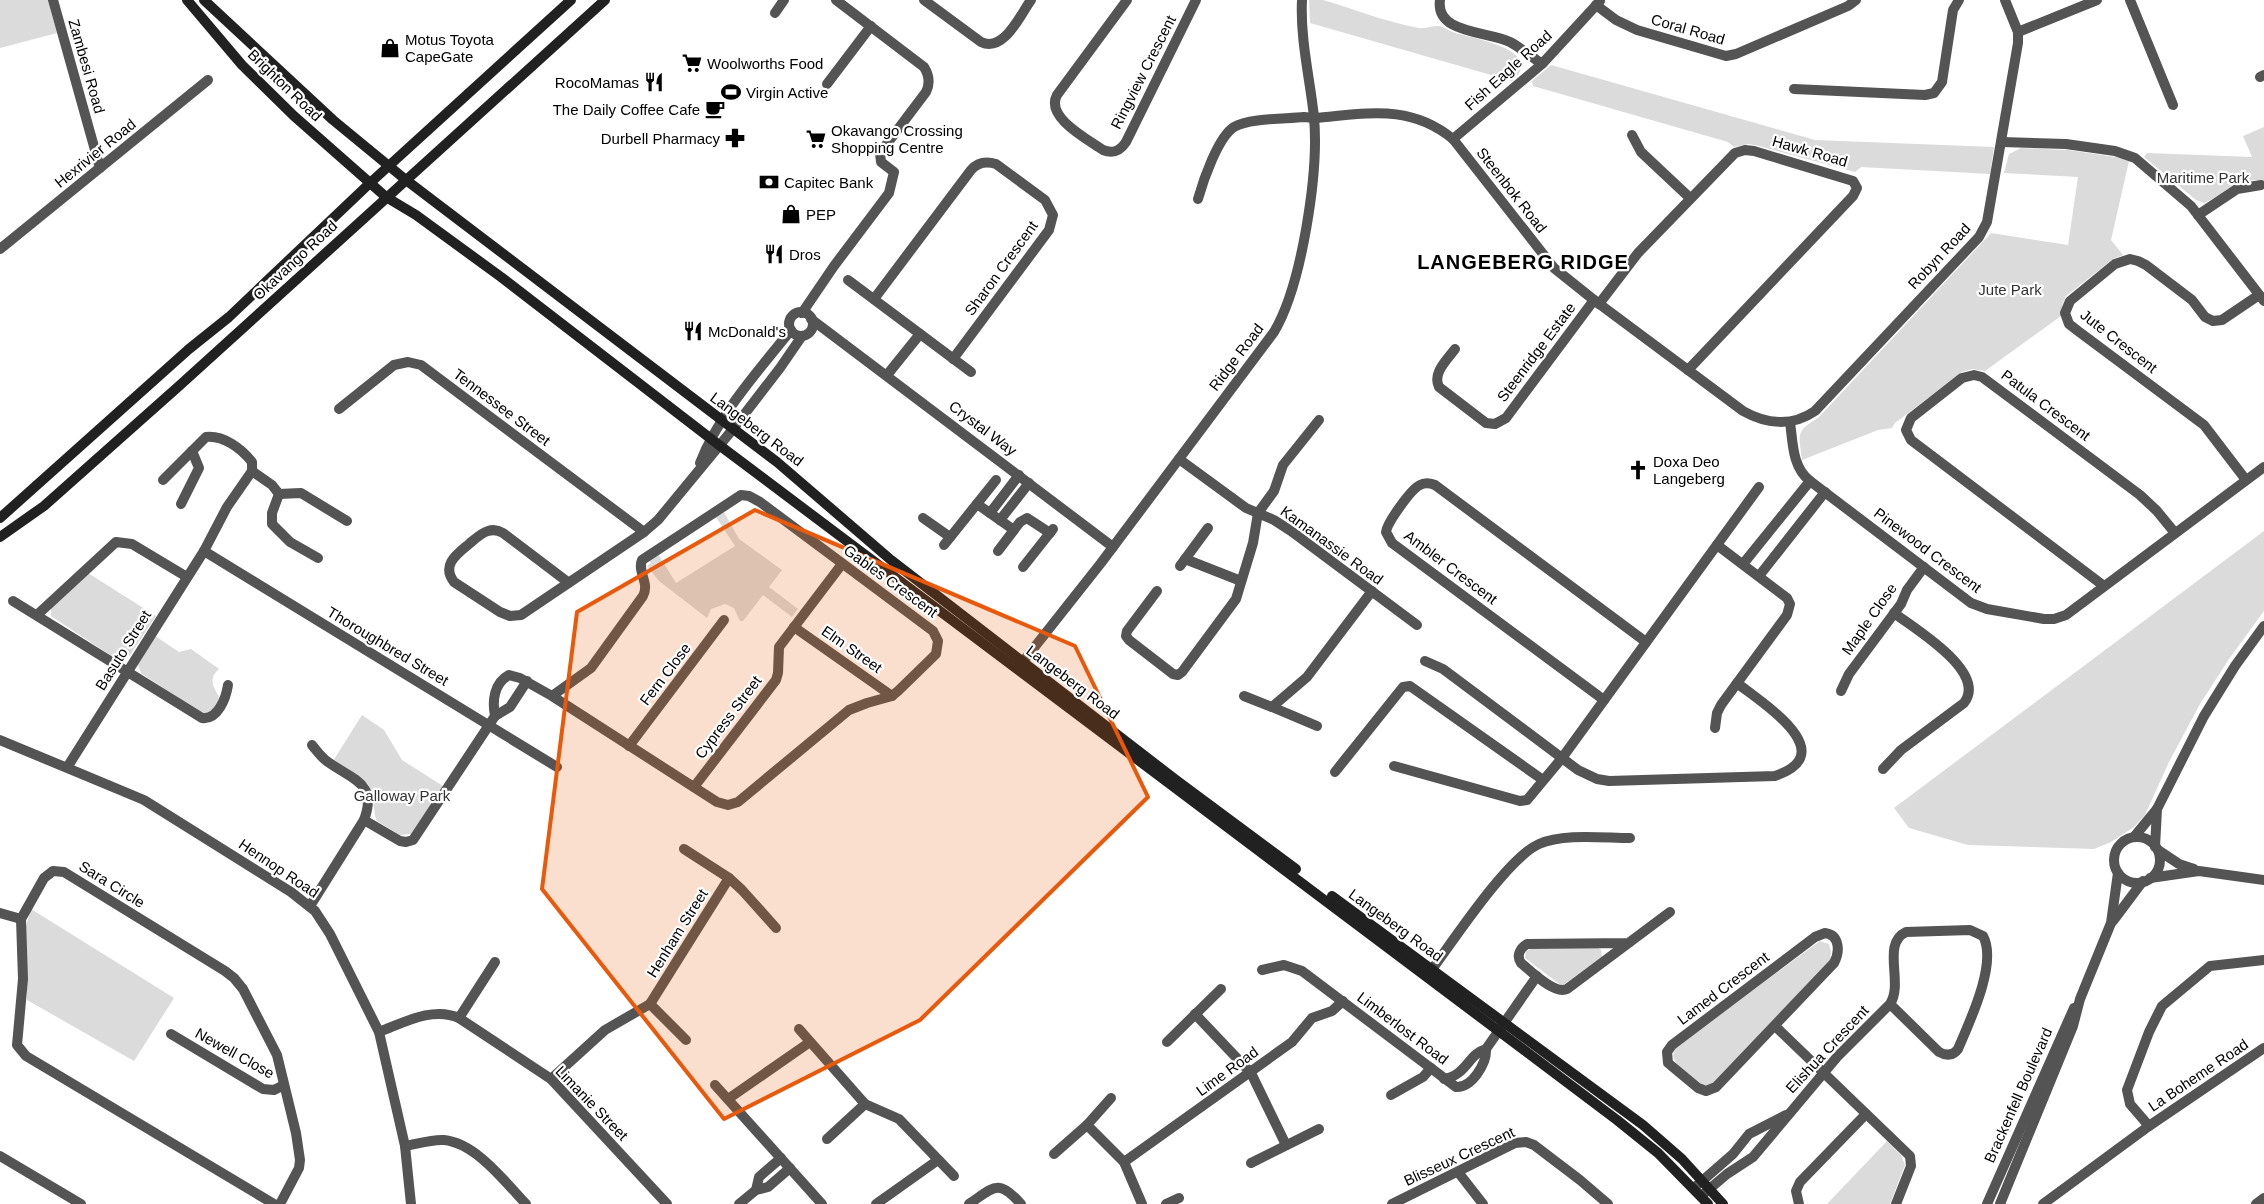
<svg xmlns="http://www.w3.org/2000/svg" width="2264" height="1204" font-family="Arial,sans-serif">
	<rect width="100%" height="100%" fill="#fff"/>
	<g fill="#dbdbdb">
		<path d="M 0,0 L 48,0 L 57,33 L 0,48 Z"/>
		<path d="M 1309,0 L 1323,0 C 1354,9 1386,22 1419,28 C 1425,29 1431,26 1438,26 C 1444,26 1452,33 1459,34 C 1477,39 1546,51 1512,81 L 1310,23 Z"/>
		<path d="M 1551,65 L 1815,140 L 1994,147 L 1990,174 L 1861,167 L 1855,172 L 1759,146 L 1749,144 L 1734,147 L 1728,142 L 1533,86 L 1532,81 Z"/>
		<path d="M 2264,127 L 2264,186 L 2261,180 C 2231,179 2229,192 2204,203 L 2196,200 L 2144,157 L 2147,153 L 2252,157 L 2243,136 Z"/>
		<path d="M 2021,148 L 2068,150 L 2122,158 L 2129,161 L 2111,240 L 2123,255 L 2113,259 L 2066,296 L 2062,305 L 2061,316 L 1985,371 L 1972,369 L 1962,372 L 1895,423 L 1892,428 L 1878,430 L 1802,460 C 1799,435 1795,431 1818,418 L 1991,233 L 2068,245 L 2078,177 L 2004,173 L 2009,154 Z"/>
		<path d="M 724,512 L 739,539 L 782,570 L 769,587 L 798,609 L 792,617 L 763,595 L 743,621 L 740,621 L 734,608 L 725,604 L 711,609 L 707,618 L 659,581 L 647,566 L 651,563 L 648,560 L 658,554 L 676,583 L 735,546 L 716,517 Z"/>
		<path d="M 2264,531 L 2264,611 L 2229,659 L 2200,704 L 2169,762 L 2145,815 L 2134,827 L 2111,842 L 2094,849 L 1968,845 L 1909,828 L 1894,808 Z"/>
		<path d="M 88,573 L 156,616 L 130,655 L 125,659 L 116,659 L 51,616 L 51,608 Z"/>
		<path d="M 155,636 L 179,652 L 191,649 L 219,669 C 208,678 213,687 219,696 C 218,707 210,715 199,712 L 141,673 L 138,665 L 139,661 Z"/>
		<path d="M 362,715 L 384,730 L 402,760 L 443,786 L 411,834 L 400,835 L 377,821 L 375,816 L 372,792 L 368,784 L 333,761 Z"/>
		<path d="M 31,909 L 174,998 L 134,1061 L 27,1000 L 26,926 Z"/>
		<path d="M 1820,941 L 1829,944 L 1831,952 L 1830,961 L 1715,1083 C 1711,1084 1707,1086 1703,1085 C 1693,1083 1674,1064 1673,1055 L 1677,1046 Z"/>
		<path d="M 1597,947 L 1601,950 L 1602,957 L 1562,986 L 1525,958 L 1526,951 L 1531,949 Z"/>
		<path d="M 1887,1141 L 1901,1155 L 1905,1165 L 1890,1204 L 1827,1204 Z"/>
	</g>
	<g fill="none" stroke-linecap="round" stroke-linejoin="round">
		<g stroke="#545454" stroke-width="10">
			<path d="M 53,0 L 100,168"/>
			<path d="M 924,0 L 981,42 C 1004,53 1020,15 1031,0"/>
			<path d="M 1127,0 L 1057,95 C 1045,117 1087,139 1103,150 C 1113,154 1120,151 1126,142 L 1196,0"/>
			<path d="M 1440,0 C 1435,34 1488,31 1510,42 C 1521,48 1532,57 1542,64"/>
			<path d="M 2130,0 L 2173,105"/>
			<path d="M 1596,5 L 1616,20 L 1637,30 L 1726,56 L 1736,54 L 1848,6 L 1856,0"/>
			<path d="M 775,13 L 784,0"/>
			<path d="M 2018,32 L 2097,0"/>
			<path d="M 2260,77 L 2264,75"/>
			<path d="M 827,84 L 871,26"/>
			<path d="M 1794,89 L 1925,95 L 1934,93 L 1942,82 L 1953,10 L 1959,0"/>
			<path d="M 1632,135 L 1641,152 L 1690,198"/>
			<path d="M 1453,139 L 1542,64 L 1600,1"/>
			<path d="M 2002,142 L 2066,144 L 2115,151 L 2135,158 L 2191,206 L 2264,301"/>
			<path d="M 1198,199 C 1203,181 1218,137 1234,127 C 1249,118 1286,119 1304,117 L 1314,118 C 1366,114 1409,103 1453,139 L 1554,268 L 1594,300 L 1743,411 C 1766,424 1792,427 1815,411 L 1979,237 L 1987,222 L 2018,43 L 2018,32 L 2005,0"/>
			<path d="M 2198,215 L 2237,189 L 2261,185"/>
			<path d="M 0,249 L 208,80"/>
			<path d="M 848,280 L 971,372"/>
			<path d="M 874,299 L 971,170 C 978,162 986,161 996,164 L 1045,200 L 1053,215 L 1049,230 L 953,359"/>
			<path d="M 1599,304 L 1638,253 L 1735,153 L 1745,150 L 1754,151 L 1853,181 L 1857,188 L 1853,196 L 1688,370"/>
			<circle cx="801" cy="324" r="12"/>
			<path d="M 802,313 L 834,266 L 889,193 L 894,172 L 881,162 L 880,153 L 926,92 C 930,84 929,75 924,67 L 836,0"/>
			<path d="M 811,319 L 1113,547"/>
			<path d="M 1455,349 C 1447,360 1432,373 1439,387 L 1486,423 L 1495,424 L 1506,418 L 1594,300"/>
			<path d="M 887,375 L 920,334"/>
			<path d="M 339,409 L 394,365 L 408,362 L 421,365 L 644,532"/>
			<path d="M 1790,422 C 1793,443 1792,467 1810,481 L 1971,603 L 1987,609 L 2044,619 L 2054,619 L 2066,615 L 2264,467"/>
			<path d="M 1179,459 L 1246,508 L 1274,520 L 1291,531 L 1417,625"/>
			<path d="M 700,463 C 719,414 758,371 791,330"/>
			<path d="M 163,480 L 206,437 C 223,435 241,448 252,462 L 252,471"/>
			<path d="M 2246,480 L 2204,425 L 2078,331 L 2069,324 L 2065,313 L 2070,301 L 2115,264 L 2130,259 L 2138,261 L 2146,265 L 2192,300 L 2205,317 L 2213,321 L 2222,320 L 2259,295"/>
			<path d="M 279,494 L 272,513 L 272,524 L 290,542 L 318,558"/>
			<path d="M 181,504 L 199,468 L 192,451"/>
			<path d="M 977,504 L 1014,530"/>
			<path d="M 990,513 L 1019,475"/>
			<path d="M 923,518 L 950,537"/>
			<path d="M 1000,520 L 1029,483"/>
			<path d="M 944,545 L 996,480"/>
			<path d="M 204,551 L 557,767"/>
			<path d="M 998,551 L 1020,522 L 1027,518 L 1050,533"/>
			<path d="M 1185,559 L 1241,581"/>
			<path d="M 1743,564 L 1810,481"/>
			<path d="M 1180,566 L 1208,528"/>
			<path d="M 1023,567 L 1053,529"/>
			<path d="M 1759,576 L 1825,492"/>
			<path d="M 569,583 L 503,533 C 498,530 494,529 488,531 C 481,533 475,539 469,544 C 457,554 441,565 454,582 L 500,612 L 510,616 L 521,615 L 644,532 L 658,520 L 733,429 L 780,368 L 802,336"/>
			<path d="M 2104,586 L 1911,440 L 1906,430 L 1911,418 L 1962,378 L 1974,375 L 1982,377 L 2140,495 L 2157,511 L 2175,533"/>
			<path d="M 1157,591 L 1127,631 L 1126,636 L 1129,640 L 1173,674 L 1178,675 L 1182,672 L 1236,599 L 1253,543 L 1258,513 L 1274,491 L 1283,465 L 1319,420"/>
			<path d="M 13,601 L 202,718 C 218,720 226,698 228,685"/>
			<path d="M 37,615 L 116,542 L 132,544 L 187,577"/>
			<path d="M 794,627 L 892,696"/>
			<path d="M 1425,661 L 1443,669 L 1578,770 L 1597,779 L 1609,781 L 1775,776 C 1843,753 1762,703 1737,683"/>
			<path d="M 1018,668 L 1101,563 L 1274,332 C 1302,285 1319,172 1314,117 C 1310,79 1300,39 1302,0"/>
			<path d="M 1841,691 L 1849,674 L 1901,604 L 1907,590 L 1924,567"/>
			<path d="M 1244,696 L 1272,707 L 1307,677 L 1372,591"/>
			<path d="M 1604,700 L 1392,543 L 1386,532 C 1387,523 1411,489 1420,485 C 1425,482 1430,483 1435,485 L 1646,642"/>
			<path d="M 1272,707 L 1317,726"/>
			<path d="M 495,716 L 510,707 L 527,681"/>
			<path d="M 1715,728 L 1717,713 L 1721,705 L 1787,615 L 1790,604 L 1787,598 L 1717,545"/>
			<path d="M 0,740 L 144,800 L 291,892 L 315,911 L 330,934 L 379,1032 L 405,1146 L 411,1204"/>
			<path d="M 629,746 L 724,620"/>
			<path d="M 68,766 L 204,551 L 227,507 L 252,471 L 272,485 L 279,494 L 301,493 L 347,521"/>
			<path d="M 1394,766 L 1520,801 L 1527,800 L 1562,758 L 1759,487"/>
			<path d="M 1883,769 L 1901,750 L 1964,703 C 1988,672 1915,629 1894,613"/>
			<path d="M 1335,772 L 1403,687 L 1410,686 L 1543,780"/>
			<path d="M 694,787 L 776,680 L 778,673 L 779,647 L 842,564"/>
			<path d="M 364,820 L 400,841 L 406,842 L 413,840 L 495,716 C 492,701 494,683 509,675 L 520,678 L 552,696 L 717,802 L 728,805 L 738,802 L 849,710 L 867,703 L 892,696 L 898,691 L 936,654 L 938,641 L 933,631 L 760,502 L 749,496 L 741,495 L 642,560 C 637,572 650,583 643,596 L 591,668 L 552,696"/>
			<path d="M 684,849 L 729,878 L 742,890 L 776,928"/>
			<path d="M 310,906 L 364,820 C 378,783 353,780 328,762 C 322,758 317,751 312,745"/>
			<path d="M 0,913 L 21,919"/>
			<path d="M 1825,933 C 1840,935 1840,952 1834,963 L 1716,1087 L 1706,1091 L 1698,1088 L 1668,1063 L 1667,1052 L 1672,1045 L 1815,937 Z"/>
			<path d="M 1629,943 L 1527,944 C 1520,948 1516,956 1521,963 C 1531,971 1554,995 1567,989 L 1670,912"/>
			<path d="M 1262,970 L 1284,965 L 1302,971 L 1456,1087 C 1472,1088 1487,1063 1486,1049"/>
			<path d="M 1428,975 C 1451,944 1507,858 1539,844 C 1563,833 1604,838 1630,838"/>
			<path d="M 650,1004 L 686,1040"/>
			<path d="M 1195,1014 L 1251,1073 L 1286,1145"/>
			<path d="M 459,1018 L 495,962"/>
			<path d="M 1775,1026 L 1910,1156 L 1911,1166 L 1896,1204"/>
			<path d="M 799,1029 L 865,1104 L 899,1119 L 954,1176"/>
			<path d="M 379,1032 C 403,1023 433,1006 459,1018 L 551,1079 L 667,1204"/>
			<path d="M 171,1034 L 263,1089 L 274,1090 L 284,1085"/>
			<path d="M 1167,1042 L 1221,989"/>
			<path d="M 551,1079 L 605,1030 L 650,1004 L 729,878"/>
			<path d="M 1444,1079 C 1467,1075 1468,1054 1486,1049 L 1537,976"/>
			<path d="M 715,1085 L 822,1204"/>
			<path d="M 1391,1095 L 1423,1077 L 1431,1068"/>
			<path d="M 728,1099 L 810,1042"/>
			<path d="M 1087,1125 L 1124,1162 L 1142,1204"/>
			<path d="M 2149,1126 L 2130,1104 L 2127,1090 L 2149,1032 L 2162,1006 L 2210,966 L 2264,960"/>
			<path d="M 827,1139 L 865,1104"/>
			<path d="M 405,1146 C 417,1144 432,1139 444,1140 C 476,1143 505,1182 526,1204"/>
			<path d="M 1054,1154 L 1087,1125 L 1111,1098"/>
			<path d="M 0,1156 L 81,1204"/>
			<path d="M 1124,1162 L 1292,1042 L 1312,1018 L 1332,1011 L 1343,1001"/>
			<path d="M 1251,1163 L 1319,1129"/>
			<path d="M 1458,1172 L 1483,1204"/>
			<path d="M 1694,1188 L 1733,1154 L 1749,1134 L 1786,1115"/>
			<path d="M 756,1190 L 759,1177 L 781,1158"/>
			<path d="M 1701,1196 L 1727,1174 L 1753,1157 L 1837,1057 L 1890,1004 C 1904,983 1881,944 1906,932 L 1970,930 L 1983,936 C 1998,963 1969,1023 1958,1049 C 1953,1056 1946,1056 1939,1052 L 1890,1004"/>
			<path d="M 274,1204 L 26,1056 L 17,1045 L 23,979 L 21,919 L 44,878 L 53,871 L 64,872 L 225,971 L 234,978 L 243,989 L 277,1055 L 296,1133 L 300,1160 L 299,1168 L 280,1204"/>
			<path d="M 739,1204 L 756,1190 L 768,1187 L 790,1168"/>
			<path d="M 876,1204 L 938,1160"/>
			<path d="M 969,1204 C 994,1187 998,1178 1021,1204"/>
			<path d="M 1166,1204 L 1179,1198"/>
			<path d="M 1392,1204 L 1515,1143 L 1526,1142 L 1534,1145 L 1580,1180 L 1608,1204"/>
			<path d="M 1799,1204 L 1796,1191 L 1800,1182 L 1866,1114"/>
			<path d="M 2043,1204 L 2149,1126 L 2264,1048"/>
			<path d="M 2256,1204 L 2264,1198"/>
		</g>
		<g stroke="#545454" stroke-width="10">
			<path d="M 2134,837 L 2157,809 L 2204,716 L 2235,666 L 2264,626"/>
			<circle cx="2137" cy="860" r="23"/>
			<path d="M 2155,847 L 2157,809"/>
			<path d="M 2158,850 L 2179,864 L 2194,869"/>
			<path d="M 2150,878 L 2199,871 L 2264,880"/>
			<path d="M 2113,921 L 2143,881"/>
			<path d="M 1987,1204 L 2074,1008"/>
			<path d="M 2000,1204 L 2073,1026 L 2080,999 L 2111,923 L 2118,873"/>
		</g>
		<g stroke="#212121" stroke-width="10">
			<path d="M 187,0 L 242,65 L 294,116 L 386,197 L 416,215 L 501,277 L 719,445 L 1617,1120 L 1658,1153 L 1708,1204"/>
			<path d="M 204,0 L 333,120 L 406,180 L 777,462 L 891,560 L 1176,780 L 1296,869"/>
			<path d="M 0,518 L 189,349 L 229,317 L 370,183 L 571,0"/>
			<path d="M 0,537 L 44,506 L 179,386 L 605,0"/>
			<path d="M 1332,896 L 1643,1125 L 1682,1159 L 1723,1204"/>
		</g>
	</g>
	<path fill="#e8590c" fill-opacity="0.2" stroke="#e8590c" stroke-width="4" stroke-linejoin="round" d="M 755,510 L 1075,646 L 1148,797 L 920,1020 L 724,1119 L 542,889 L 577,612 Z"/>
	<defs>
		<symbol id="shop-bare" viewBox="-9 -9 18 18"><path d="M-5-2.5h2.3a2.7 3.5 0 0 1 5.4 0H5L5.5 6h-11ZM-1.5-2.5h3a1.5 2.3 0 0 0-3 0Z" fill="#000" stroke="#fff" stroke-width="2.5" paint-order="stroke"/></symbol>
		<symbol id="supermarket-bare" viewBox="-9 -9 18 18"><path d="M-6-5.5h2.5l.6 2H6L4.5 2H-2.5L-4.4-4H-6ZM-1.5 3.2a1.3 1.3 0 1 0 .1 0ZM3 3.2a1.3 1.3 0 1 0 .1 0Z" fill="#000" stroke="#fff" stroke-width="2.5" paint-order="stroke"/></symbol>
		<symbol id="restaurant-bare" viewBox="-9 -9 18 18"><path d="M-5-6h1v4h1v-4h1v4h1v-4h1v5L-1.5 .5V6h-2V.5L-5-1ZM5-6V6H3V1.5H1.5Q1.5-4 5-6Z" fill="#000" stroke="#fff" stroke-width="2.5" paint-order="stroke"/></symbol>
		<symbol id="stadium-bare" viewBox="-9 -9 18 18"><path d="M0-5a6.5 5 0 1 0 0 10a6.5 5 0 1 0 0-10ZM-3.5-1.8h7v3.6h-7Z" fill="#000" stroke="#fff" stroke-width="2.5" paint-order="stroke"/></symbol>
		<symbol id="cafe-bare" viewBox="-9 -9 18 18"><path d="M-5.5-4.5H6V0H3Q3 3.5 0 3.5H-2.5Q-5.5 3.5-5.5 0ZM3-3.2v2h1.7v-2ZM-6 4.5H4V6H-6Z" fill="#000" stroke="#fff" stroke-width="2.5" paint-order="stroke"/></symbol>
		<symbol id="pharmacy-bare" viewBox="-9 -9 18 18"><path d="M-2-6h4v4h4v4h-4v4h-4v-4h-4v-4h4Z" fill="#000" stroke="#fff" stroke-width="2.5" paint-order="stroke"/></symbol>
		<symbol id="bank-bare" viewBox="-9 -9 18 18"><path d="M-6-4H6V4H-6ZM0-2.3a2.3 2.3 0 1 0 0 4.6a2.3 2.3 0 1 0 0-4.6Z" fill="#000" stroke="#fff" stroke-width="2.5" paint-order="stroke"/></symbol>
		<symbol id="church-bare" viewBox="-9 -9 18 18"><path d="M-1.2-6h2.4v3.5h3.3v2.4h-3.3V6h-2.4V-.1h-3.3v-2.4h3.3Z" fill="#000" stroke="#fff" stroke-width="2.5" paint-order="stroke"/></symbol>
	</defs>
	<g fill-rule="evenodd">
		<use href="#shop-bare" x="376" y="34" width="28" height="28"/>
		<use href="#supermarket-bare" x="678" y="49" width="28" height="28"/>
		<use href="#restaurant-bare" x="640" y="68" width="28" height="28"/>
		<use href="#stadium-bare" x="717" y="78" width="28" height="28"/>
		<use href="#cafe-bare" x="701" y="95" width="28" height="28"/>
		<use href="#pharmacy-bare" x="721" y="124" width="28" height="28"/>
		<use href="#supermarket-bare" x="802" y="125" width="28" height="28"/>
		<use href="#bank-bare" x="755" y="168" width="28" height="28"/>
		<use href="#shop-bare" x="777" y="200" width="28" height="28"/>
		<use href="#restaurant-bare" x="760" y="240" width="28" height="28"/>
		<use href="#restaurant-bare" x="679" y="317" width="28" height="28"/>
		<use href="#church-bare" x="1624" y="456" width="28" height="28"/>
	</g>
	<g text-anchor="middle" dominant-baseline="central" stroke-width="4.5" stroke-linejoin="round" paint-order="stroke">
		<g font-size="15" fill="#000" stroke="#fff">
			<text transform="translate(1688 29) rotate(16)">Coral Road</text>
			<text transform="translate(87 66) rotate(74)">Zambesi Road</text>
			<text transform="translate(1508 70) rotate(-42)">Fish Eagle Road</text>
			<text transform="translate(1143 72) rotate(-63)">Ringview Crescent</text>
			<text transform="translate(285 85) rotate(44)">Brighton Road</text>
			<text transform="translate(1810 151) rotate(16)">Hawk Road</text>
			<text transform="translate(95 153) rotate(-39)">Hexrivier Road</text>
			<text transform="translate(1512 190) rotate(52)">Steenbok Road</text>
			<text transform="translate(1939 256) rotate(-47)">Robyn Road</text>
			<text transform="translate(295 260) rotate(-43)">Okavango Road</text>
			<text transform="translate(1001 268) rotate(-54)">Sharon Crescent</text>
			<text transform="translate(2119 341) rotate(38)">Jute Crescent</text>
			<text transform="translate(1536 352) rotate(-53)">Steenridge Estate</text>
			<text transform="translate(1236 357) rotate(-53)">Ridge Road</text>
			<text transform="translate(2046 405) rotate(37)">Patula Crescent</text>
			<text transform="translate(502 407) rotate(37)">Tennessee Street</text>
			<text transform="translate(983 428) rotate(37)">Crystal Way</text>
			<text transform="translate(757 429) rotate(37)">Langeberg Road</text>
			<text transform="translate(1332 545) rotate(36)">Kamanassie Road</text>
			<text transform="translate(1928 550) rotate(37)">Pinewood Crescent</text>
			<text transform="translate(1451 567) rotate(37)">Ambler Crescent</text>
			<text transform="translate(891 581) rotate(36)">Gables Crescent</text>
			<text transform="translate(1869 619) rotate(-55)">Maple Close</text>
			<text transform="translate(388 646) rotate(31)">Thoroughbred Street</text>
			<text transform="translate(852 649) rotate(35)">Elm Street</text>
			<text transform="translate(123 650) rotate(-58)">Basuto Street</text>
			<text transform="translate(665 674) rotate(-53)">Fern Close</text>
			<text transform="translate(1073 682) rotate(37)">Langeberg Road</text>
			<text transform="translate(728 717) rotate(-53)">Cypress Street</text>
			<text transform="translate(279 868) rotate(34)">Hennop Road</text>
			<text transform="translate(112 884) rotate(32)">Sara Circle</text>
			<text transform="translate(1396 925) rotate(36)">Langeberg Road</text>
			<text transform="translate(677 933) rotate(-58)">Henham Street</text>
			<text transform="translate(1723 988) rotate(-37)">Lamed Crescent</text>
			<text transform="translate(1403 1028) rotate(37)">Limberlost Road</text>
			<text transform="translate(1827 1049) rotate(-47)">Elishua Crescent</text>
			<text transform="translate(235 1053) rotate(29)">Newell Close</text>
			<text transform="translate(1227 1071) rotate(-36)">Lime Road</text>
			<text transform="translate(2198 1075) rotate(-34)">La Boheme Road</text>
			<text transform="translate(2018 1095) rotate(-66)">Brackenfell Boulevard</text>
			<text transform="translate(592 1103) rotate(46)">Limanie Street</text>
			<text transform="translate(1459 1156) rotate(-25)">Blisseux Crescent</text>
		</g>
		<g font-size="15" fill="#000" stroke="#fff" text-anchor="start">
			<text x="405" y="39">Motus Toyota<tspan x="405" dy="17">CapeGate</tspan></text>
			<text x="707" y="63">Woolworths Food</text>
			<text x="639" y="82" text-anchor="end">RocoMamas</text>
			<text x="746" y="92">Virgin Active</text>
			<text x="700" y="109" text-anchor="end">The Daily Coffee Cafe</text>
			<text x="831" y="130">Okavango Crossing<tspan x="831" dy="17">Shopping Centre</tspan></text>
			<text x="720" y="138" text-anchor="end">Durbell Pharmacy</text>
			<text x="784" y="182">Capitec Bank</text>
			<text x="806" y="214">PEP</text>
			<text x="789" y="254">Dros</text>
			<text x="708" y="331">McDonald's</text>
			<text x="1653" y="461">Doxa Deo<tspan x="1653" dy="17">Langeberg</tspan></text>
		</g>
		<g font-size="15" fill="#323232" stroke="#fff">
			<text x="2203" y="177">Maritime Park</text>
			<text x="2010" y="289">Jute Park</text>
			<text x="402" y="795">Galloway Park</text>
		</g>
		<g font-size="20" font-weight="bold" letter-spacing="1" fill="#000" stroke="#fff">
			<text x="1523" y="262">LANGEBERG RIDGE</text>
		</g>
	</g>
</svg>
